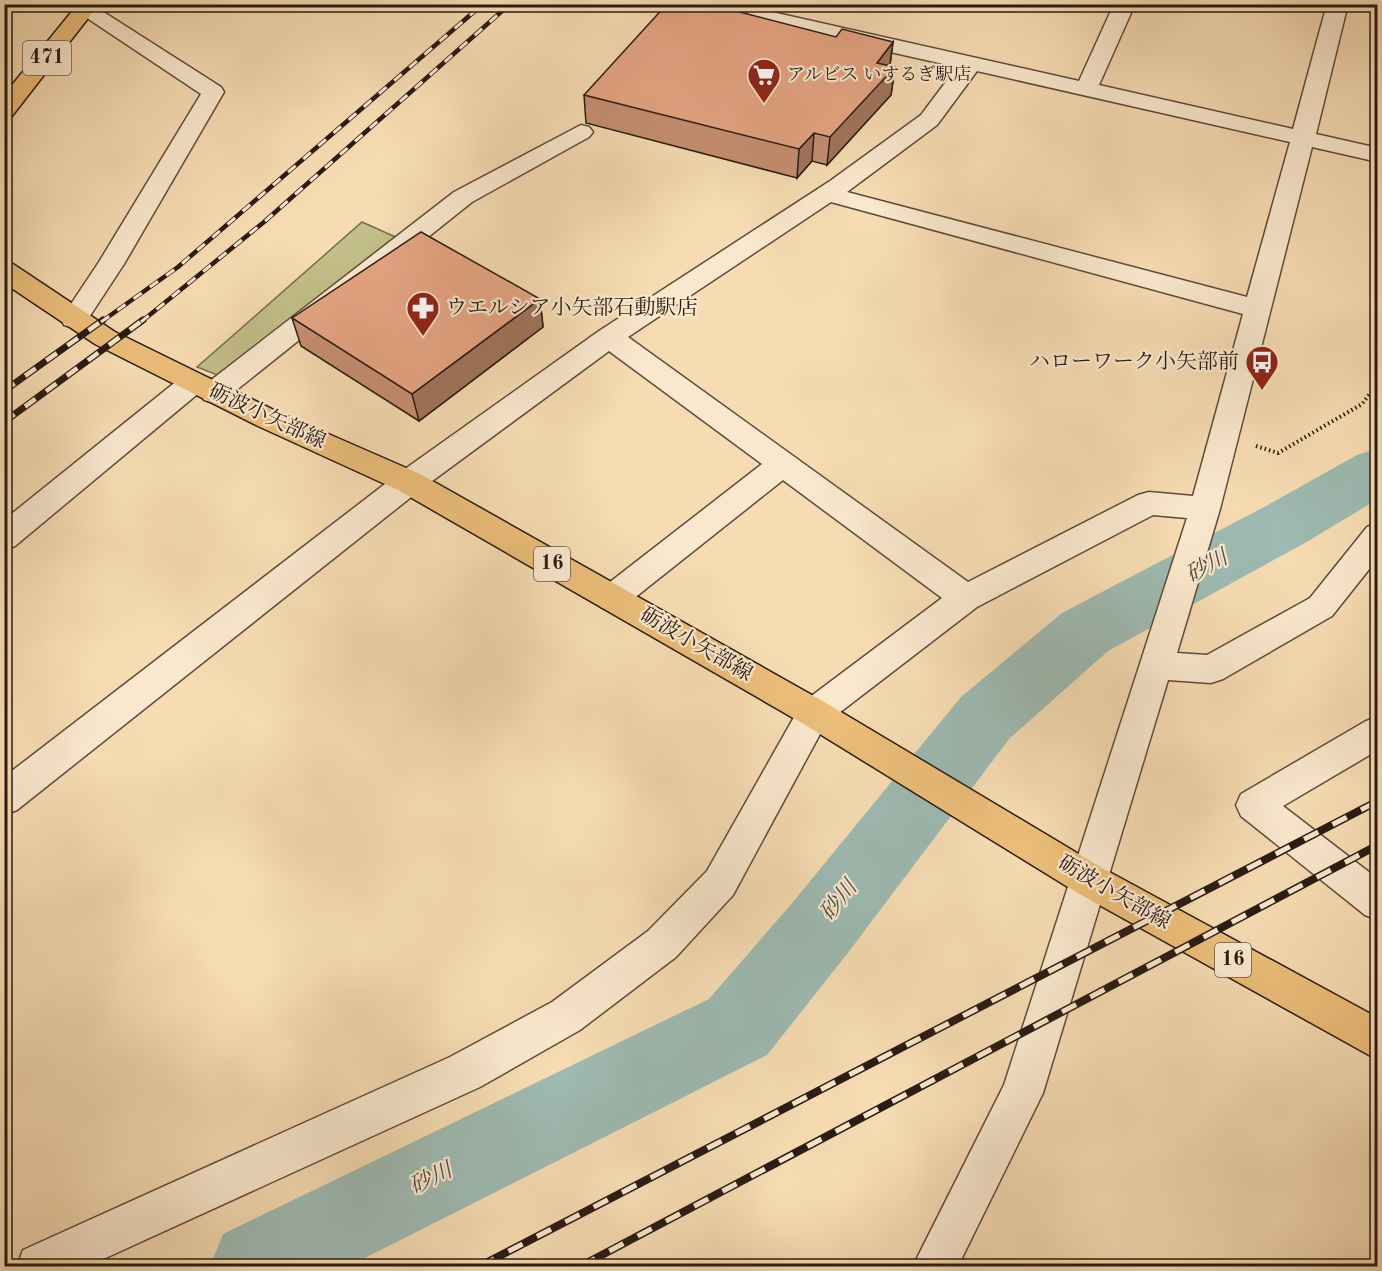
<svg xmlns="http://www.w3.org/2000/svg" width="1382" height="1271" font-family="'Old Standard TT','Noto Serif JP',serif">
	<rect width="100%" height="100%" fill="#f7dcb3"/>
	<filter id="stains"><feTurbulence type="fractalNoise" baseFrequency=".00333" numOctaves="4"/><feColorMatrix values="0 0 0 0 .2 0 0 0 0 .09 0 0 0 0 .02 0 0 0 .5 -.17"/></filter>
	<radialGradient id="worn" r=".72"><stop offset=".6" stop-color="#630" stop-opacity="0"/><stop offset="1" stop-color="#630" stop-opacity=".3"/></radialGradient>
	<path fill="#c3bf88" stroke="#766d4e" stroke-width="1.5" d="M 362,222 L 400,239 L 220,376 L 197,367 Z"/>
	<g fill="none" stroke-linecap="round" stroke-linejoin="round">
		<path fill="#9ebab2" fill-rule="evenodd" d="M 1378,448 L 1378,499 L 1310,540 L 1108,651 L 1009,739 L 847,954 L 767,1055 L 349,1266 L 210,1266 L 223,1234 L 709,999 L 793,902 L 961,697 L 1062,613 L 1266,506 L 1357,455 Z"/>
		<defs>
			<g id="minor">
				<path d="M 66,4 L 91,4 L 221,87 L 224,92 L 124,264 L 84,325 L 74,328 L 64,325 L 61,319 L 99,262 L 201,94 Z"/>
				<path d="M 744,4 L 765,4 L 772,12 L 1079,81 L 1114,4 L 1135,4 L 1099,85 L 1293,129 L 1327,4 L 1348,4 L 1316,134 L 1378,148 L 1378,162 L 1312,147 L 1220,509 L 1177,653 L 1207,655 L 1310,598 L 1367,527 L 1378,523 L 1378,558 L 1332,616 L 1223,679 L 1211,683 L 1168,680 L 1043,1093 L 958,1266 L 913,1266 L 1004,1085 L 1187,518 L 1153,515 L 977,607 L 826,723 L 733,895 L 676,957 L 580,1030 L 480,1087 L 88,1266 L 17,1266 L 23,1250 L 450,1057 L 552,1002 L 648,931 L 707,871 L 802,703 L 942,598 L 783,480 L 623,607 L 612,611 L 601,607 L 596,598 L 601,589 L 762,464 L 609,351 L 420,490 L 17,810 L 4,815 L 4,777 L 398,474 L 599,331 L 830,181 L 921,115 L 957,67 L 757,22 L 747,13 ZM 977,71 L 1290,142 L 1247,297 L 847,192 L 937,125 ZM 831,202 L 1243,314 L 1193,496 L 1149,492 L 1138,495 L 968,582 L 628,337 Z"/>
				<path d="M 581,125 L 589,127 L 593,132 L 589,137 L 472,202 L 224,400 L 214,403 L 204,400 L 200,392 L 15,546 L 4,550 L 4,520 L 183,376 L 193,373 L 203,376 L 206,384 L 454,192 Z"/>
				<path d="M 1378,717 L 1378,750 L 1283,806 L 1378,879 L 1378,920 L 1365,915 L 1241,816 L 1236,805 L 1241,794 L 1366,721 Z"/>
			</g>
			<path id="major" d="M 4,262 L 13,264 L 115,332 L 278,412 L 420,474 L 826,703 L 1102,868 L 1378,1018 L 1378,1060 L 1076,892 L 802,723 L 398,490 L 258,426 L 95,344 L 4,283 Z"/>
			<path id="highway" d="M 78,4 L 99,4 L 12,116 L 4,118 L 4,95 Z"/>
		</defs>
		<use href="#minor" stroke="#5d4b3b" stroke-width="3"/>
		<use href="#major" stroke="#2a1b13" stroke-width="3"/>
		<use href="#highway" stroke="#2a1b13" stroke-width="3"/>
		<path stroke="#2a1b13" stroke-width="4" stroke-dasharray="1.5 3" stroke-linecap="butt" d="M 1256,446 L 1278,453 L 1362,404 L 1378,383"/>
		<use href="#minor" fill="#fae8ce" fill-rule="evenodd"/>
		<use href="#major" fill="#ecbe7a" fill-rule="evenodd"/>
		<use href="#highway" fill="#ecbe7a" fill-rule="evenodd"/>
		<defs>
			<g id="rail-far2">
				<path d="M 101,322 L 178,267 L 483,4"/>
				<path d="M 141,322 L 264,222 L 510,4"/>
			</g>
			<g id="rail-far1">
				<path d="M 4,391 L 103,320"/>
				<path d="M 4,422 L 143,320"/>
			</g>
			<g id="rail">
				<path d="M 480,1266 L 1378,801"/>
				<path d="M 581,1266 L 1378,845"/>
			</g>
		</defs>
		<use href="#rail-far2" stroke="#2a1b13" stroke-width="4.5"/>
		<use href="#rail-far1" stroke="#2a1b13" stroke-width="7"/>
		<use href="#rail" stroke="#2a1b13" stroke-width="8"/>
		<use href="#rail-far2" stroke="#fae8ce" stroke-width="3" stroke-dasharray="10" stroke-linecap="butt"/>
		<use href="#rail-far1" stroke="#fae8ce" stroke-width="4.5" stroke-dasharray="13" stroke-linecap="butt"/>
		<use href="#rail" stroke="#fae8ce" stroke-width="5" stroke-dasharray="16" stroke-linecap="butt"/>
	</g>
	<g fill="#c68e72" stroke="#2a1b13" stroke-width="1.5">
		<path d="M 425,4 L 460,4 L 452,11 Z"/>
		<path d="M 836,37 L 893,42 L 890,66 L 895,67 L 891,95 L 827,165 L 812,161 L 797,178 L 586,123 L 584,95 Z"/>
		<path d="M 540,299 L 543,327 L 419,421 L 301,346 L 292,318 Z"/>
	</g>
	<g fill="#a1745c" stroke="#2a1b13" stroke-width="1.5">
		<path d="M 451,4 L 460,4 L 452,11 Z"/>
		<path d="M 893,42 L 889,70 L 895,67 L 891,95 L 827,165 L 830,137 L 877,63 Z"/>
		<path d="M 814,133 L 812,161 L 797,178 L 799,149 Z"/>
		<path d="M 540,299 L 543,327 L 419,421 L 412,394 Z"/>
	</g>
	<g fill="#e6a584" stroke="#2a1b13" stroke-width="1.5">
		<path d="M 667,4 L 709,4 L 836,37 L 842,29 L 893,42 L 877,63 L 895,67 L 830,137 L 814,133 L 799,149 L 584,95 Z"/>
		<path d="M 421,232 L 540,299 L 412,394 L 292,318 Z"/>
	</g>
	<defs>
		<symbol id="supermarket-pin" viewBox="-11 -11 22 30"><path d="M0 17L-7.5 6A9.5 9.5 0 1 1 7.5 6Z" fill="#8f2418" stroke="#fae8ce"/><path d="M-6-5.5h2.5l.6 2H6L4.5 2H-2.5L-4.4-4H-6ZM-1.5 3.2a1.3 1.3 0 1 0 .1 0ZM3 3.2a1.3 1.3 0 1 0 .1 0Z" fill="#fff"/></symbol>
		<symbol id="pharmacy-pin" viewBox="-11 -11 22 30"><path d="M0 17L-7.5 6A9.5 9.5 0 1 1 7.5 6Z" fill="#8f2418" stroke="#fae8ce"/><path d="M-2-6h4v4h4v4h-4v4h-4v-4h-4v-4h4Z" fill="#fff"/></symbol>
		<symbol id="bus-pin" viewBox="-11 -11 22 30"><path d="M0 17L-7.5 6A9.5 9.5 0 1 1 7.5 6Z" fill="#8f2418" stroke="#fae8ce"/><path d="M-5-6H5V4H4V6H2V4H-2V6H-4V4H-5ZM-3.5-4V0h7V-4ZM-3.5 1.2v1.5H-2V1.2ZM2 1.2v1.5H3.5V1.2Z" fill="#fff"/></symbol>
	</defs>
	<g fill-rule="evenodd">
		<use href="#supermarket-pin" x="745" y="56" width="38" height="52"/>
		<use href="#pharmacy-pin" x="404" y="289" width="38" height="52"/>
		<use href="#bus-pin" x="1243" y="343" width="38" height="52"/>
	</g>
	<g text-anchor="middle" dominant-baseline="central" stroke-width="4.5" stroke-linejoin="round" paint-order="stroke">
		<g font-size="18" fill="#2a1b13" stroke="#fae8ce" text-anchor="start">
			<text x="787" y="75">アルビス いするぎ駅店</text>
		</g>
		<g fill="#fae8ce" stroke="#68584b" stroke-width="1.5">
			<rect x="23" y="41" width="48" height="34" rx="4.5"/>
			<rect x="534" y="547" width="36" height="34" rx="4.5"/>
			<rect x="1215" y="943" width="36" height="34" rx="4.5"/>
		</g>
		<g font-size="20" font-weight="bold" fill="#2a1b13">
			<text x="47" y="58">471</text>
			<text x="552" y="564">16</text>
			<text x="1233" y="960">16</text>
		</g>
		<g font-size="21" fill="#2a1b13" stroke="#fae8ce" text-anchor="start">
			<text x="446" y="308">ウエルシア小矢部石動駅店</text>
			<text x="1239" y="362" text-anchor="end">ハローワーク小矢部前</text>
		</g>
		<g font-size="21" fill="#2a1b13" stroke="#fae8ce">
			<text transform="translate(267 417) rotate(25)">砺波小矢部線</text>
			<text transform="translate(696 645) rotate(30)">砺波小矢部線</text>
			<text transform="translate(1114 893) rotate(30)">砺波小矢部線</text>
		</g>
		<g font-size="22" font-style="italic" fill="#4d4b43" stroke="#fae8ce">
			<text transform="translate(1207 567) rotate(-28)">砂川</text>
			<text transform="translate(839 901) rotate(-51)">砂川</text>
			<text transform="translate(431 1179) rotate(-26)">砂川</text>
		</g>
	</g>
	<rect width="1382" height="1271" fill="none" stroke="#f7dcb3" stroke-width="24"/>
	<rect x="6" y="6" width="1370" height="1259" fill="none" stroke="#2a1b13" stroke-width="3"/>
	<rect x="12" y="12" width="1358" height="1247" fill="none" stroke="#2a1b13" stroke-width="1.5"/>
	<rect width="100%" height="100%" filter="url(#stains)"/>
	<rect width="100%" height="100%" fill="url(#worn)"/>
</svg>
